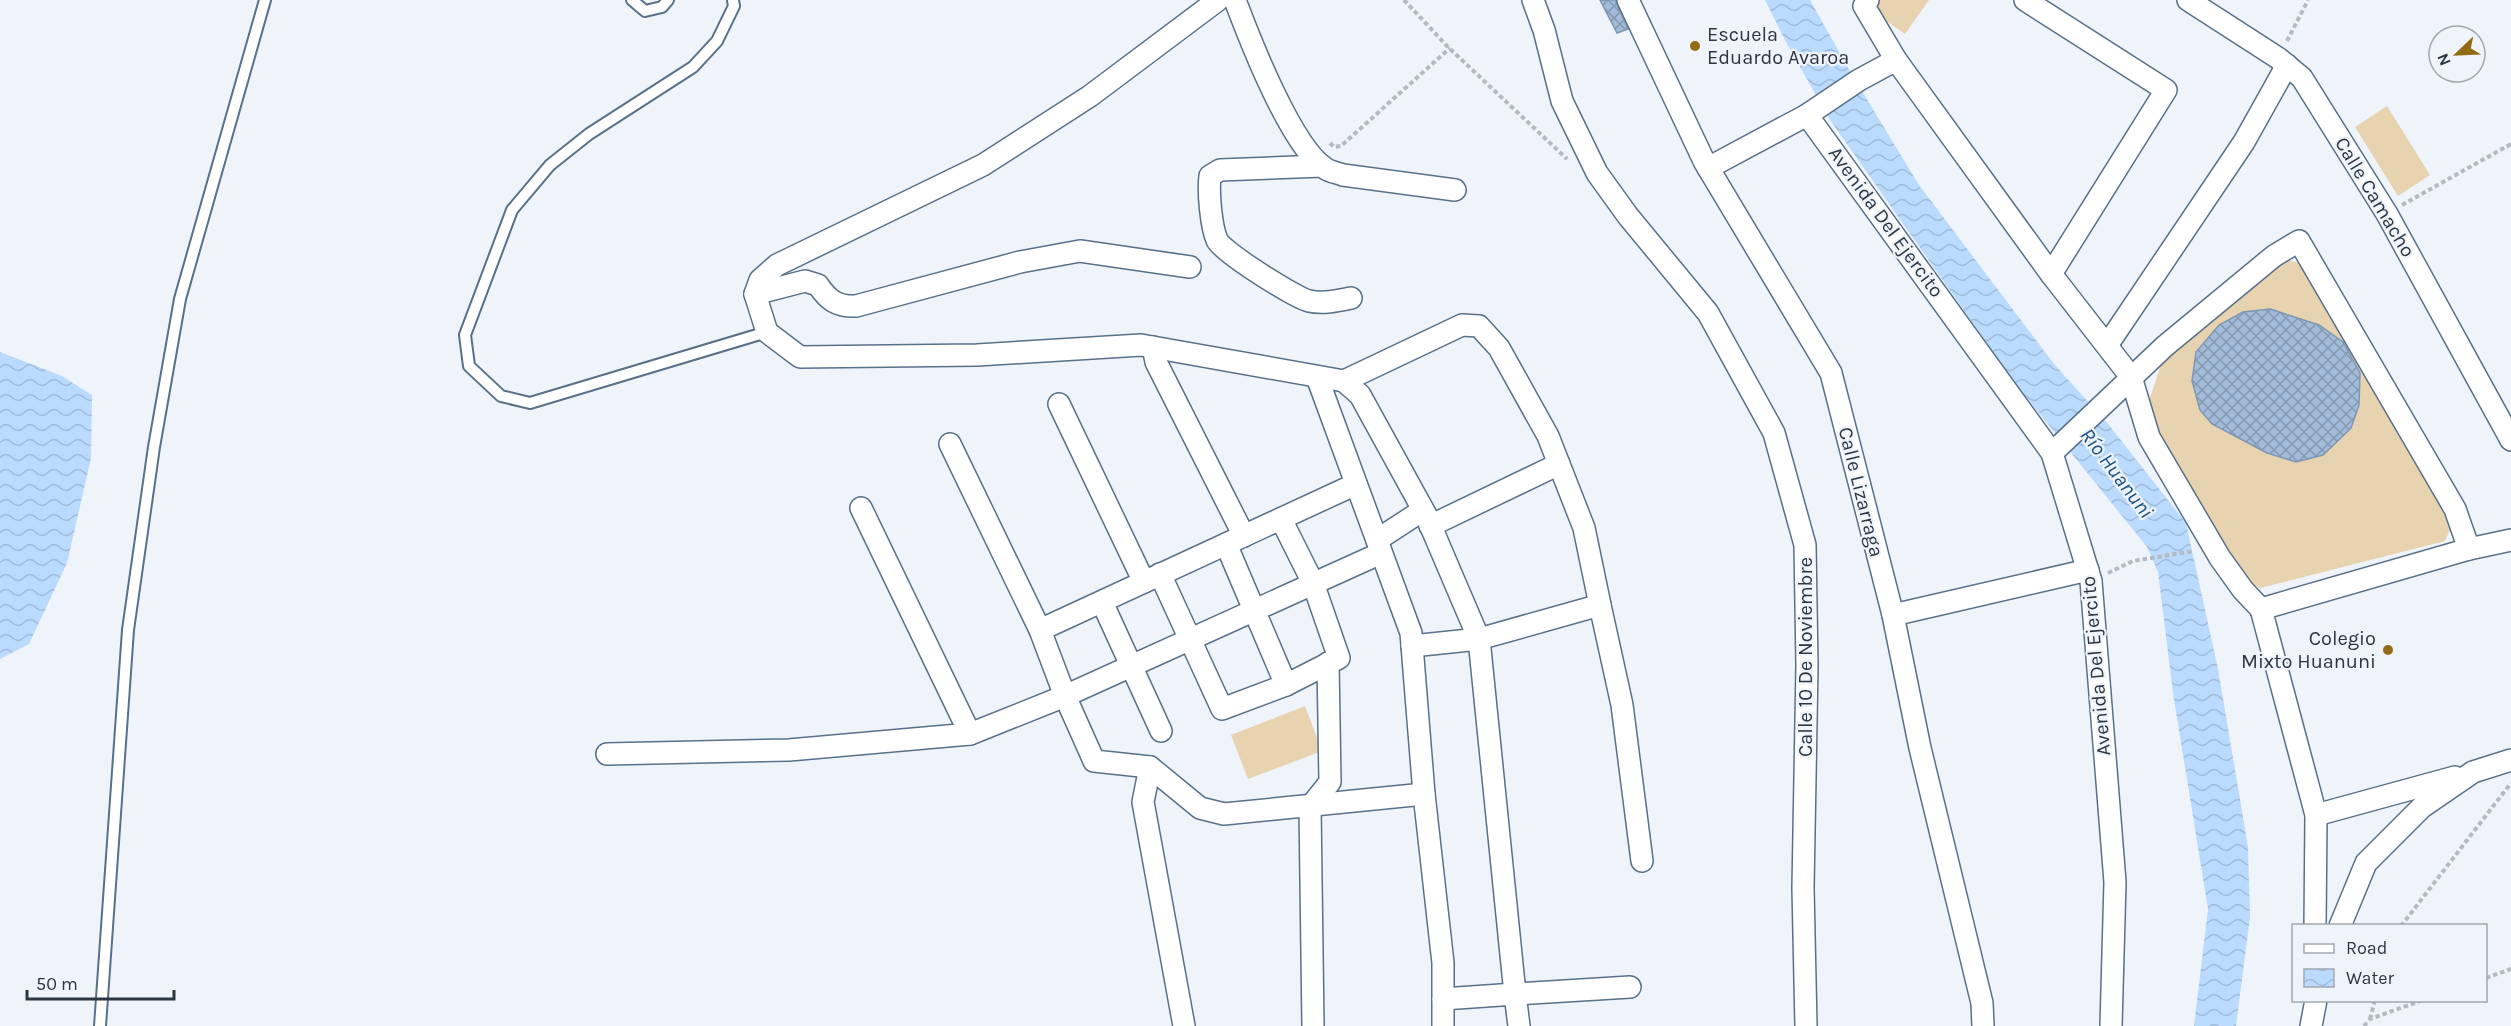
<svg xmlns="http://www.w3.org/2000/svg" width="2511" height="1026" font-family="Karla,sans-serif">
	<defs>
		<pattern id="water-waves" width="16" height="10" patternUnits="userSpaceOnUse" patternTransform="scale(1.5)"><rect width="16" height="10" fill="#badafe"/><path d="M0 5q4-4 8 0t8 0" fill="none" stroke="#a0bcdb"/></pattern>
		<pattern id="building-cross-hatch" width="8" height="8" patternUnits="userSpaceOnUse" patternTransform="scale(1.5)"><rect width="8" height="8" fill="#a2bbd8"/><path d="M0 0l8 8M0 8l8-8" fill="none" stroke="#8499b1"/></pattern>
	</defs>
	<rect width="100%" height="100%" fill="#eff4fa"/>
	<g fill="#e8d3b0">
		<path d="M 1880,0 L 1929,0 L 1905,34 L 1872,11 Z"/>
		<path d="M 2387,106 L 2430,175 L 2398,196 L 2355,127 Z"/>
		<path d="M 2280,259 L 2301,263 L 2452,525 L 2445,541 L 2261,588 L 2240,580 L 2145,413 L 2165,353 Z"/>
		<path d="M 1305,706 L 1322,751 L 1248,779 L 1231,735 Z"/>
	</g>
	<g fill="url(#water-waves)">
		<path d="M 1765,0 L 1810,0 L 1851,73 L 1919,185 L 2054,364 L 2109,425 L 2186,523 L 2218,669 L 2248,847 L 2250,917 L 2236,1026 L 2194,1026 L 2208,909 L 2173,693 L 2158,572 L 2147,547 L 2018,387 L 1830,120 L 1786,42 Z"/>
		<path d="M 0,352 L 62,376 L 92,395 L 91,458 L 67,563 L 29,644 L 0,659 Z"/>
	</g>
	<g fill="url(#building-cross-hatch)" stroke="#7f97b3" stroke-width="1.5">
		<path d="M 1600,0 L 1615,0 L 1628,29 L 1617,33 Z"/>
		<path d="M 2270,309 L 2319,325 L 2343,342 L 2360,373 L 2359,405 L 2351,428 L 2323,455 L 2296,462 L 2267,453 L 2212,424 L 2200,410 L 2192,381 L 2196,352 L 2219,325 L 2243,312 Z"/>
	</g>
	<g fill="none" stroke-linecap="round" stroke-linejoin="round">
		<defs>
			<g id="lane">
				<path d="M 632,0 L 645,11 L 662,7 L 668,0"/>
				<path d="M 733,0 L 734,6 L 717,41 L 693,67 L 589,134 L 550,165 L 512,210 L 465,335 L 469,366 L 501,396 L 530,403 L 767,332"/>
				<path d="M 100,1026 L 128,630 L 154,447 L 180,299 L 265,0"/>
			</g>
			<g id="street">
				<path d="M 1218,0 L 1090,96 L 983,165 L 777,265 L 760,280 L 755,294 L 767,332 L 800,357 L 977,355 L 1141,345 L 1344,381 L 1360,395 L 1426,515 L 1479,639 L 1515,994 L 1630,987"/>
				<path d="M 1235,0 C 1250,40 1292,148 1326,169 C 1331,172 1338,173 1343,175 L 1455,190"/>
				<path d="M 1533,0 L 1544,30 L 1562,101 L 1597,173 L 1628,216 L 1708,313 L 1774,433 L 1805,545 L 1807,666 L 1803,888 L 1806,1026"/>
				<path d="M 1628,0 L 1704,161 L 1831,373 L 1893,615 L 1920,748 L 1982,1003 L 1983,1026"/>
				<path d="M 1868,0 L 1864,6 L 1896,60 L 2051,274 L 2131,377 L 2149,437 L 2220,558 L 2243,590 L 2261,609"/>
				<path d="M 2025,0 L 2166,90 L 2051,274"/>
				<path d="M 2188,0 L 2278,58 L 2302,78 L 2387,214 L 2511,440"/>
				<path d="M 1896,60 L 1859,80 L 1807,115 L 2052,453 L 2091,581 L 2115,882 L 2111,1026"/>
				<path d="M 1322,166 L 1220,170 L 1210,176 C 1208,192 1211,226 1217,240 C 1222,252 1296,298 1309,301 C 1323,304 1337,301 1351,298"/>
				<path d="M 1708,168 L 1807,115"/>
				<path d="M 755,294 L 805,281 L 818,285 C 828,300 837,307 856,306 L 1020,262 L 1080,251 L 1190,267"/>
				<path d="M 2108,344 L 2244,142 L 2287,65"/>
				<path d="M 1153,347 L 1156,362 L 1244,536"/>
				<path d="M 1317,377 L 1411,633 L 1424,794 L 1443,963 L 1443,1026"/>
				<path d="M 1344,381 L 1462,325 L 1479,326 L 1499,348 L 1548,436 L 1584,528 L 1600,605"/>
				<path d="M 1059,404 L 1144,582"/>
				<path d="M 950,444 L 1040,630"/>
				<path d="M 2052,453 L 2165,346 L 2274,256 L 2299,241 L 2455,509 L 2469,549"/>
				<path d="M 1356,484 L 1040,630 L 1065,696 L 1094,761 L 1150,767 L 1200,808 L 1224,814 L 1424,794"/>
				<path d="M 861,508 L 970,734"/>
				<path d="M 1430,526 L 1559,464"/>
				<path d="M 1377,540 L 1423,510"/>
				<path d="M 1226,544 L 1286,685"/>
				<path d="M 1160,574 L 1222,709 L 1286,685 L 1339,658 L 1313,583 L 1281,519"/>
				<path d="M 1102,602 L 1161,731"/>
				<path d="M 1893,615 L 2088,570"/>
				<path d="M 1412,646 L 1479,639 L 1600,605 L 1622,705 L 1642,861"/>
				<path d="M 607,754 L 789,750 L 970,734 L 1065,696 L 1381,553"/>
				<path d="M 1150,767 L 1143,802 L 1184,1026"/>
				<path d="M 2316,815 L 2455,777"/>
				<path d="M 2315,926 L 2316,815 L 2261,609 L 2469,549 L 2511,540"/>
				<path d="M 2340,926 L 2366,863 L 2422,807 L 2473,772 L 2511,760"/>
				<path d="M 1443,999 L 1515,994 L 1519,1026"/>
				<path d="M 1313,1026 L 1310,807 L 1330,782 L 1328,663"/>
				<path d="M 2311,1026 L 2316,1000"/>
			</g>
		</defs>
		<use href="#lane" stroke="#59708a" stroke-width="14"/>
		<use href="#street" stroke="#59708a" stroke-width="24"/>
		<g stroke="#b4bac2" stroke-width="4" stroke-dasharray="4.5 3" stroke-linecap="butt">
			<path d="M 1404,0 L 1447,46 L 1567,159"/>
			<path d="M 2287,41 L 2308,0"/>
			<path d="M 1330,143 L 1334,147 L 1341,146 L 1450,48"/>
			<path d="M 2402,205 L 2511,144"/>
			<path d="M 2108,573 L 2133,561 L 2193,551"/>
			<path d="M 2401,926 L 2511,783"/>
			<path d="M 2486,978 L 2511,969"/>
			<path d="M 2370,1019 L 2375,1000"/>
			<path d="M 2364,1026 L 2370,1019 L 2423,1000"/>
		</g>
		<use href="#lane" stroke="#fff" stroke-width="10"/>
		<use href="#street" stroke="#fff" stroke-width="21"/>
	</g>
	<g fill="#946b15" stroke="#eff4fa" stroke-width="2">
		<circle cx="1695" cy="46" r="6"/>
		<circle cx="2388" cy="650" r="6"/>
	</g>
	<g text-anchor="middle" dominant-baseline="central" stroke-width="4.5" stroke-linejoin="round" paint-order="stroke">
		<g font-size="20" fill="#2c3641" stroke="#eff4fa" text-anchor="start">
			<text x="1707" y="34">Escuela<tspan x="1707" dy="23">Eduardo Avaroa</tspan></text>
			<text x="2376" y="638" text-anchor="end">Colegio<tspan x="2376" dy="23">Mixto Huanuni</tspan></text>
		</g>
		<g font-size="20" fill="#2c3641" stroke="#eff4fa">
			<text transform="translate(2375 197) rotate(59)">Calle Camacho</text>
			<text transform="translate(1886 222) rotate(54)">Avenida Del Ejercito</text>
			<text transform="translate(1861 492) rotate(76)">Calle Lizarraga</text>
			<text transform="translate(1805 657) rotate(-90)">Calle 10 De Noviembre</text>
			<text transform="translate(2096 666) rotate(-95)">Avenida Del Ejercito</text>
		</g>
		<g font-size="21" font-style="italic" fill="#1b5187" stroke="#eff4fa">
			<text transform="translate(2117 473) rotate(53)">Río Huanuni</text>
		</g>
	</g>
	<rect x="2292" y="924" width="195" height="78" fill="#eff4fa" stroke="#a1a8b0" stroke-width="1.5"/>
	<rect x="2304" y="944" width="30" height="9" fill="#ffffff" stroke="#a1a8b0" stroke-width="1.5"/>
	<text x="2346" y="954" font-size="18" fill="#2c3641">Road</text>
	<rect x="2304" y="969" width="30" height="18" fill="url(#water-waves)" stroke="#a1a8b0" stroke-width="1.5"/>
	<text x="2346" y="984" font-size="18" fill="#2c3641">Water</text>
	<g transform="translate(2457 54) rotate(247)"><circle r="28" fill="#eff4fa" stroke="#a1a8b0" stroke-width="1.5"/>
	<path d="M0-4.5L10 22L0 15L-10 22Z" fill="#946b15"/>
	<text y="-9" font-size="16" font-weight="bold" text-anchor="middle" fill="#2c3641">N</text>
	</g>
	<path d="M27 990v9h147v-9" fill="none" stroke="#2c3641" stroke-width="3"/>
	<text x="36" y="990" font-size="18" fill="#2c3641" stroke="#eff4fa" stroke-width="4.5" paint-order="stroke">50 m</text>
</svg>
